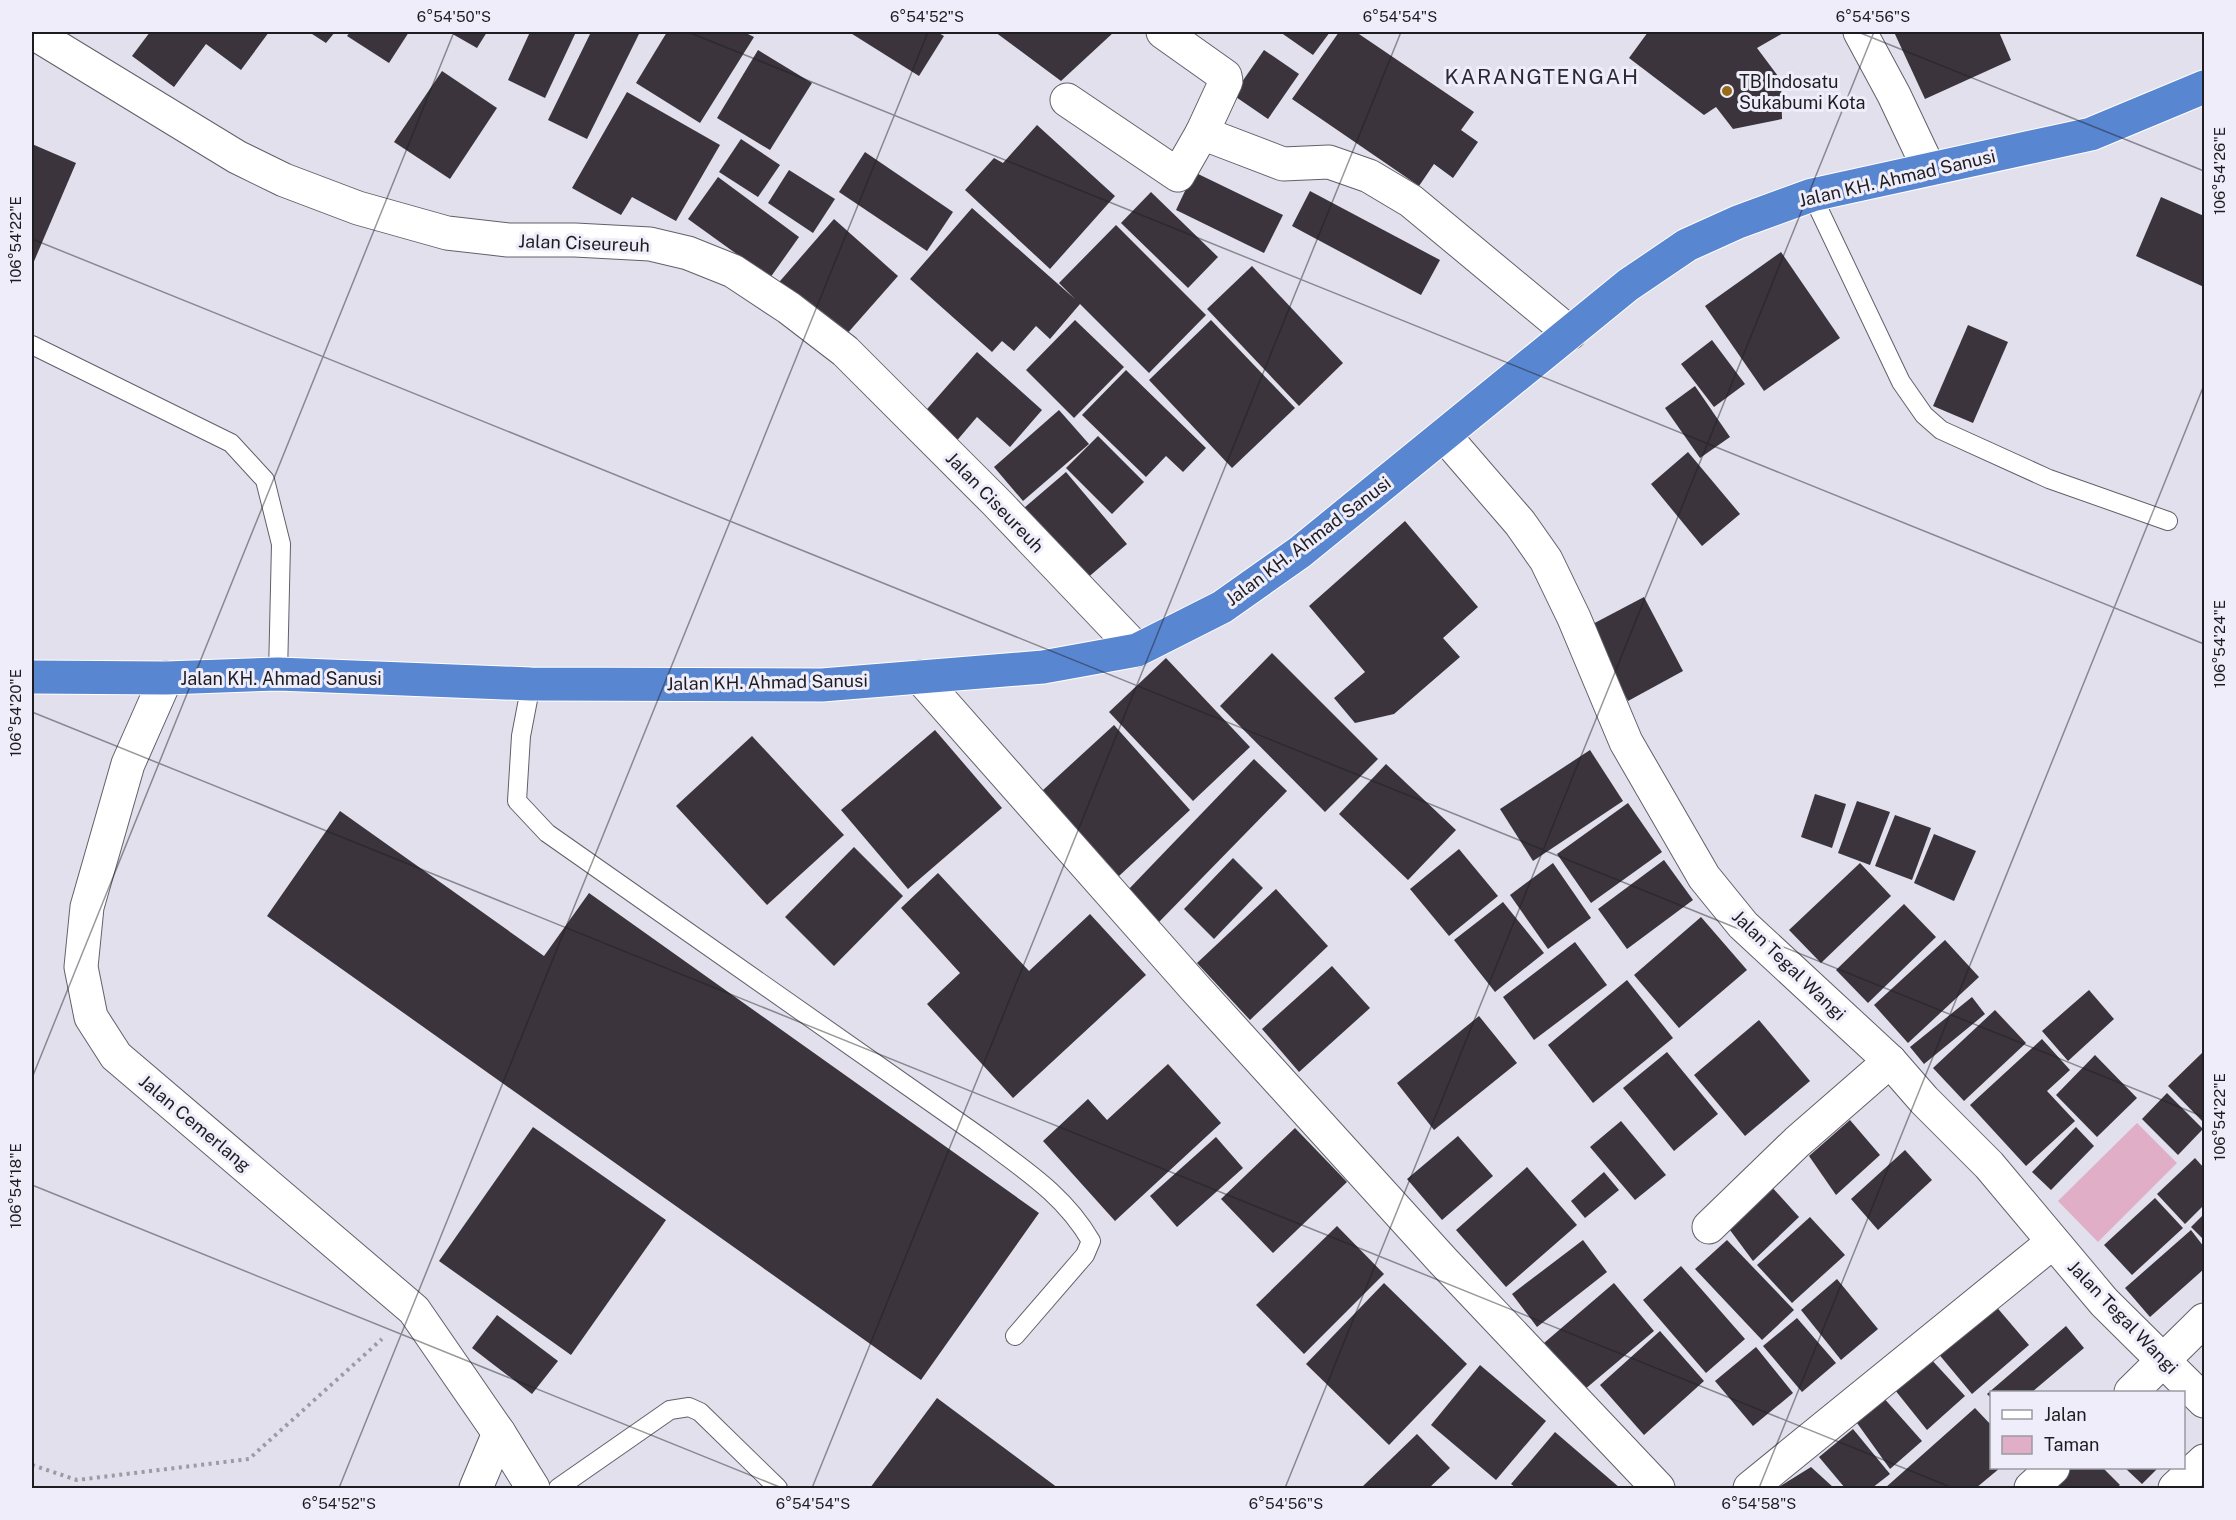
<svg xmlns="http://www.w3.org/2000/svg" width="2236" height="1520" font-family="'Public Sans',sans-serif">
	<rect width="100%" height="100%" fill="#e1e0ec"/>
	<path fill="#e0aec6" d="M 2137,1123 L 2177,1163 L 2098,1242 L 2058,1201 Z"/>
	<g fill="#3b343c">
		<path d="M 150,32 L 269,32 L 241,70 L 206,44 L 174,87 L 132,56 Z"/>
		<path d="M 309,32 L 335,32 L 326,43 Z"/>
		<path d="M 350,32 L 409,32 L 389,63 L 347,36 Z"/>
		<path d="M 449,32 L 487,32 L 477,48 Z"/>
		<path d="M 530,32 L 576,32 L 545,98 L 508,80 Z"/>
		<path d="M 591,32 L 640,32 L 587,139 L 548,120 Z"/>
		<path d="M 667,32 L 744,32 L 754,37 L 700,123 L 636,83 Z"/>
		<path d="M 849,32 L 937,32 L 944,36 L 919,76 Z"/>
		<path d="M 995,32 L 1114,32 L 1061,81 Z"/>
		<path d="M 1280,32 L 1330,32 L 1313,55 Z"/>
		<path d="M 1339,32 L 1356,32 L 1474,112 L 1461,130 L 1478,142 L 1453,178 L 1434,164 L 1419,186 L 1292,99 Z"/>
		<path d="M 1648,32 L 1785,32 L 1757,48 L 1781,80 L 1782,119 L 1733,129 L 1716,107 L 1704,115 L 1629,58 Z"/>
		<path d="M 1894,32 L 1999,32 L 2011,60 L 1925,99 Z"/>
		<path d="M 758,50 L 812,83 L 770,150 L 717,118 Z"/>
		<path d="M 1264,50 L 1299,74 L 1268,119 L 1233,95 Z"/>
		<path d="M 442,71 L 497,108 L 450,179 L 394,142 Z"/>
		<path d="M 627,92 L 720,145 L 676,221 L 632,197 L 621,215 L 572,188 Z"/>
		<path d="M 1037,125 L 1115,196 L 1050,269 L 965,190 L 994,158 L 1003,163 Z"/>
		<path d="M 741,139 L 780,165 L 758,197 L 719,172 Z"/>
		<path d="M 32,144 L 76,163 L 32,266 Z"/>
		<path d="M 865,152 L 953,212 L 927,251 L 839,192 Z"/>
		<path d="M 789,170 L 835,199 L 813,233 L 768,203 Z"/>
		<path d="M 1194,172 L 1283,215 L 1264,253 L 1176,210 Z"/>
		<path d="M 718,177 L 799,237 L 770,278 L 688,219 Z"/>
		<path d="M 1310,191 L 1440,260 L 1421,295 L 1292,226 Z"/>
		<path d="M 1151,192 L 1218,257 L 1188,288 L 1121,223 Z"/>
		<path d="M 2161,197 L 2204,216 L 2204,287 L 2136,256 Z"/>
		<path d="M 972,208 L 1075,299 L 1059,283 L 1116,225 L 1206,315 L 1149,373 L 1080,304 L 1050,339 L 1036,326 L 1014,351 L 1002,341 L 992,352 L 910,279 Z"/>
		<path d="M 834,219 L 898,276 L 838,344 L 774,288 Z"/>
		<path d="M 1781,252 L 1840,338 L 1764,391 L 1705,306 Z"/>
		<path d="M 1252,266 L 1343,363 L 1299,406 L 1207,309 Z"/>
		<path d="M 1075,320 L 1124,367 L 1074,418 L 1026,370 Z"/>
		<path d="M 1211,320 L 1295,408 L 1232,468 L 1149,380 Z"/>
		<path d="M 1968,325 L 2008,342 L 1973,423 L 1933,406 Z"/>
		<path d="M 1712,340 L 1745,384 L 1714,407 L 1681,364 Z"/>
		<path d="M 977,352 L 1042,410 L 1010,447 L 977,417 L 954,444 L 921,416 Z"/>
		<path d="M 1126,370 L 1206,448 L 1183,472 L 1166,456 L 1146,477 L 1082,415 Z"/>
		<path d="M 1695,386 L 1730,437 L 1700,458 L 1665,408 Z"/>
		<path d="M 1059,410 L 1089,444 L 1023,501 L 994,467 Z"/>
		<path d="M 1098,436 L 1144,482 L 1112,514 L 1066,468 Z"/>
		<path d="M 1688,452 L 1740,514 L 1702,546 L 1651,484 Z"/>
		<path d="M 1066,472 L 1127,544 L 1085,580 L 1024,508 Z"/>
		<path d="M 1405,521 L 1478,607 L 1443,638 L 1460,657 L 1394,714 L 1355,723 L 1334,698 L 1365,672 L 1309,606 Z"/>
		<path d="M 1644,597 L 1683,671 L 1628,701 L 1589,626 Z"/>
		<path d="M 1272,653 L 1378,759 L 1325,812 L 1220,706 Z"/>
		<path d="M 1166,658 L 1250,747 L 1193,801 L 1109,712 Z"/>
		<path d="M 1114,725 L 1190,810 L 1119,876 L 1042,791 Z"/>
		<path d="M 935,730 L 1002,808 L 908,889 L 841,810 Z"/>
		<path d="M 752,736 L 844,835 L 767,905 L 676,806 Z"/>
		<path d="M 1590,750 L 1623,801 L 1533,861 L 1500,809 Z"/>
		<path d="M 1254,759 L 1287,791 L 1159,922 L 1127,891 Z"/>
		<path d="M 1386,764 L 1456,830 L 1408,880 L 1339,814 Z"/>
		<path d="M 1815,794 L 1846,804 L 1832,848 L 1801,837 Z"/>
		<path d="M 1857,801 L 1890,812 L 1870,865 L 1838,853 Z"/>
		<path d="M 1628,803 L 1662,852 L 1591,903 L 1557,854 Z"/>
		<path d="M 340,811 L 544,956 L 589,893 L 1039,1213 L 921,1380 L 267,916 Z"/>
		<path d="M 1895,815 L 1931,828 L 1912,880 L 1875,866 Z"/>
		<path d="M 1934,834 L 1976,851 L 1954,901 L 1914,883 Z"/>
		<path d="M 854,847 L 903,896 L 834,966 L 785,917 Z"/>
		<path d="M 1459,849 L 1498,896 L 1449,936 L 1410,889 Z"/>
		<path d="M 1233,858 L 1263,888 L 1214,939 L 1184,909 Z"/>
		<path d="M 1664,860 L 1693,900 L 1627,949 L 1598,909 Z"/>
		<path d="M 1553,863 L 1591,918 L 1548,949 L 1510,895 Z"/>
		<path d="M 1860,863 L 1891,896 L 1821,963 L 1789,930 Z"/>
		<path d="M 938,873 L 1029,971 L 1090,914 L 1146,975 L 1013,1098 L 927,1004 L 960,973 L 901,908 Z"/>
		<path d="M 1276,889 L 1328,946 L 1250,1020 L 1197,963 Z"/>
		<path d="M 1503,902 L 1544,953 L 1495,992 L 1454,940 Z"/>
		<path d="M 1904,904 L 1936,937 L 1868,1003 L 1836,970 Z"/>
		<path d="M 1701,917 L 1747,970 L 1679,1028 L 1634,975 Z"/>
		<path d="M 1945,940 L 1979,977 L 1908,1043 L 1874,1005 Z"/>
		<path d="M 1575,942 L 1607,985 L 1534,1040 L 1503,997 Z"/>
		<path d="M 1332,966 L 1370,1008 L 1299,1072 L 1262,1029 Z"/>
		<path d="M 1627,980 L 1673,1038 L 1593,1103 L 1548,1045 Z"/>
		<path d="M 2089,990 L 2114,1019 L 2068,1061 L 2042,1031 Z"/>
		<path d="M 1972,997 L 1985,1014 L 1924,1064 L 1910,1047 Z"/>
		<path d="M 1995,1010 L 2026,1043 L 1964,1101 L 1933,1068 Z"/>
		<path d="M 1479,1016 L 1517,1063 L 1434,1130 L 1397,1083 Z"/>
		<path d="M 1759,1020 L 1810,1081 L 1745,1136 L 1694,1075 Z"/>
		<path d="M 2042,1039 L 2070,1070 L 2047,1091 L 2075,1121 L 2026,1166 L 1970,1105 Z"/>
		<path d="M 1667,1052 L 1718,1114 L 1674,1151 L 1623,1088 Z"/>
		<path d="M 2202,1053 L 2204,1055 L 2204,1123 L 2168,1086 Z"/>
		<path d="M 2095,1055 L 2137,1098 L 2097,1137 L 2056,1095 Z"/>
		<path d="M 1168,1064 L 1221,1123 L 1115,1221 L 1043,1141 L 1088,1099 L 1107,1120 Z"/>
		<path d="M 2167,1093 L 2203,1129 L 2178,1155 L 2142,1119 Z"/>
		<path d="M 1850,1120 L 1880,1155 L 1836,1195 L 1809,1156 Z"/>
		<path d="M 1621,1121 L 1666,1175 L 1635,1200 L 1590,1147 Z"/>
		<path d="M 533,1127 L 666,1220 L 571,1355 L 439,1261 Z"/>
		<path d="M 2076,1127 L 2094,1146 L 2051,1190 L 2032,1172 Z"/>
		<path d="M 1295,1128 L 1347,1182 L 1273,1253 L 1221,1199 Z"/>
		<path d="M 1458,1136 L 1493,1176 L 1442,1220 L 1407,1179 Z"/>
		<path d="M 1216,1137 L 1243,1168 L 1177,1227 L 1150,1196 Z"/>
		<path d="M 1905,1150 L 1932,1180 L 1878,1230 L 1851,1199 Z"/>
		<path d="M 2195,1158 L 2204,1168 L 2204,1205 L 2185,1224 L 2157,1194 Z"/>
		<path d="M 1527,1167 L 1577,1225 L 1506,1287 L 1456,1230 Z"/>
		<path d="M 1604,1172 L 1619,1190 L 1585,1218 L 1571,1201 Z"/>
		<path d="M 1770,1185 L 1799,1217 L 1753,1261 L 1727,1226 Z"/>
		<path d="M 2155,1198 L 2183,1228 L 2132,1275 L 2104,1245 Z"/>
		<path d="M 2204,1214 L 2204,1240 L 2191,1227 Z"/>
		<path d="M 1810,1217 L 1845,1255 L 1792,1303 L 1757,1265 Z"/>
		<path d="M 1337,1226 L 1384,1274 L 1304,1354 L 1256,1305 Z"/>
		<path d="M 2191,1230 L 2204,1247 L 2204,1269 L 2150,1317 L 2125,1288 Z"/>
		<path d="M 1583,1240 L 1607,1272 L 1537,1327 L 1512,1294 Z"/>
		<path d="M 1727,1240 L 1794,1310 L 1762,1340 L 1695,1269 Z"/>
		<path d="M 1681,1266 L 1745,1339 L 1706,1373 L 1643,1300 Z"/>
		<path d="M 1837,1279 L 1878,1329 L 1841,1360 L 1801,1310 Z"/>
		<path d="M 1384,1283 L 1467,1364 L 1389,1445 L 1306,1364 Z"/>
		<path d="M 1614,1283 L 1654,1331 L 1584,1390 L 1544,1343 Z"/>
		<path d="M 1994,1304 L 2029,1345 L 1972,1394 L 1937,1352 Z"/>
		<path d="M 497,1315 L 558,1361 L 532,1394 L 472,1348 Z"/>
		<path d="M 1797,1318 L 1836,1363 L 1802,1392 L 1763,1346 Z"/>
		<path d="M 2066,1326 L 2084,1348 L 2032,1392 L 1992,1392 L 1992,1399 L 1987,1394 Z"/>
		<path d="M 1660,1331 L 1704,1381 L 1644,1435 L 1600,1385 Z"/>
		<path d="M 1756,1347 L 1793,1393 L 1753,1426 L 1715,1381 Z"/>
		<path d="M 1929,1357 L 1965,1396 L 1927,1430 L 1891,1385 Z"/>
		<path d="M 1480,1365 L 1546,1421 L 1496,1480 L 1431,1425 Z"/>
		<path d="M 1882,1396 L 1922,1441 L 1890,1469 L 1852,1416 Z"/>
		<path d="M 937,1398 L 1058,1488 L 870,1488 Z"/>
		<path d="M 1975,1408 L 1992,1426 L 1992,1468 L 2000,1468 L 1976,1488 L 1885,1488 Z"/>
		<path d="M 1853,1429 L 1890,1474 L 1872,1488 L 1845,1488 L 1819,1457 Z"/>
		<path d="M 1555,1432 L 1620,1488 L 1516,1488 L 1511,1484 Z"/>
		<path d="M 1417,1434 L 1450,1468 L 1429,1488 L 1361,1488 Z"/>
		<path d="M 1811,1467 L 1834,1488 L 1777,1488 Z"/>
		<path d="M 2057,1468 L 2103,1468 L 2120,1485 L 2116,1488 L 2061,1488 L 2048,1476 Z"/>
		<path d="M 2125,1468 L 2158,1468 L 2142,1484 Z"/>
	</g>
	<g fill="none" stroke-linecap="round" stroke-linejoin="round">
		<defs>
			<g id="lane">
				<path d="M 1812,195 L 1901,382 L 1924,415 L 1941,430 L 2049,479 L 2168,521"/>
				<path d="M 32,345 L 231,443 L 265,480 L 281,544 L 278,674"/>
				<path d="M 531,684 L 521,736 L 517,801 L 547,833 L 986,1141 C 1026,1171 1065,1196 1091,1241 L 1085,1255 L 1015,1336"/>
				<path d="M 558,1488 L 670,1410 L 689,1407 L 700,1412 L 778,1488"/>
			</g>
			<g id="street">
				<path d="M 32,32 L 237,157 L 284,180 L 358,208 L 447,233 L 508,240 L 575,240 L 650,244 L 688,253 L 733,271 L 789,308 L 845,351 L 997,503 L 1137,650"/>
				<path d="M 1163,32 L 1225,76 L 1226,81 L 1202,133"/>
				<path d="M 1860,32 L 1894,95 L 1929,169"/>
				<path d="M 1067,100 L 1178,175 L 1202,133 L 1283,164 L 1329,162 L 1369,176 L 1411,201 L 1570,333"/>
				<path d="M 1444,435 L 1520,523 L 1546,560 L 1574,618 L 1626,742 L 1704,877 L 1743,925 L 1890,1061 L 1924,1100 L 1989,1165 L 2104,1302 L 2204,1401"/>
				<path d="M 920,677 L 1195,988 L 1444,1262 L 1658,1488"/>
				<path d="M 166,678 L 128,764 L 87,907 L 81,967 L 91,1017 L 116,1056 L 414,1310 L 499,1433 L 533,1488"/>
				<path d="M 1709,1227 L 1797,1142 L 1890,1061"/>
				<path d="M 2131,1392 L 2204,1320"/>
				<path d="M 476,1488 L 499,1433"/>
				<path d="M 1750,1488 L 2053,1242"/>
				<path d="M 2031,1488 L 2053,1468"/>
				<path d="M 2175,1488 L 2204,1461"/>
			</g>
			<path id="highway" d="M 32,677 L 166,678 L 278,674 L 531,684 L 822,685 L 1043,667 L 1137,650 L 1222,607 L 1300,552 L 1628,285 L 1687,245 L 1738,222 L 1812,195 L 2091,134 L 2204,87"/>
		</defs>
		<use href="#lane" stroke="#61606a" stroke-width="20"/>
		<use href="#street" stroke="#61606a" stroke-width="35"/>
		<use href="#highway" stroke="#fff" stroke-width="35"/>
		<path stroke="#9c9ba4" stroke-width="4" stroke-dasharray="3 4.5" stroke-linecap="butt" d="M 32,1465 L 77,1480 L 249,1459 L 382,1339"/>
		<use href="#lane" stroke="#fff" stroke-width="18"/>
		<use href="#street" stroke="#fff" stroke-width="33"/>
		<use href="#highway" stroke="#5986d1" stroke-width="33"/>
	</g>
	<path fill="none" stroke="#1d1d21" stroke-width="1.5" stroke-opacity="0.45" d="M 688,32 L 2204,644M 1858,32 L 2204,171M 32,239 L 2204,1117M 32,712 L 1953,1488M 32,1078 L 454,32M 32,1185 L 782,1488M 339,1488 L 928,32M 812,1488 L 1401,32M 1285,1488 L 1874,32M 1759,1488 L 2204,385"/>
	<circle fill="#976b19" stroke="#eeedf9" stroke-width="2" cx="1727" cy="91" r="6"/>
	<g text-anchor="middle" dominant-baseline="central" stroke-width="6" stroke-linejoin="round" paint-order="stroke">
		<g font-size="18" fill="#1d1d21" stroke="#eeedf9" text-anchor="start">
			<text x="1739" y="81">TB Indosatu<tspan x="1739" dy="21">Sukabumi Kota</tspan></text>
		</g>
		<g font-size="18" fill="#1d1d21" stroke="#eeedf9">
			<text transform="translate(1897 178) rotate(-13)">Jalan KH. Ahmad Sanusi</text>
			<text transform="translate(584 243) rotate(2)">Jalan Ciseureuh</text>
			<text transform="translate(995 502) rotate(46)">Jalan Ciseureuh</text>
			<text transform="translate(1308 541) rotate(-37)">Jalan KH. Ahmad Sanusi</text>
			<text x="281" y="678">Jalan KH. Ahmad Sanusi</text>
			<text transform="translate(767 682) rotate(-1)">Jalan KH. Ahmad Sanusi</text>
			<text transform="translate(1789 965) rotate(44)">Jalan Tegal Wangi</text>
			<text transform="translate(195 1123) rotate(40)">Jalan Cemerlang</text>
			<text transform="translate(2123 1317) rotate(46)">Jalan Tegal Wangi</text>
		</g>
		<g font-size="21" letter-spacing="1.5" fill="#2a2932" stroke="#eeedf9">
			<text x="1542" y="76">KARANGTENGAH</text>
		</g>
	</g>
	<rect width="2236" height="1520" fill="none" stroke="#eeedf9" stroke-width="66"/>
	<rect x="1990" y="1391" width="195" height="78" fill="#eeedf9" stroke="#9a9aa3" stroke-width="1.5"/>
	<rect x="2002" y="1410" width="30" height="9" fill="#ffffff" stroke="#9a9aa3" stroke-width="1.5"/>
	<text x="2044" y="1421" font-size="18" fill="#1d1d21">Jalan</text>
	<rect x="2002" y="1436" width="30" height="18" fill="#e0aec6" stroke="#9a9aa3" stroke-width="1.5"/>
	<text x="2044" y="1451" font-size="18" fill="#1d1d21">Taman</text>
	<rect x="33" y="33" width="2170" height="1454" fill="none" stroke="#1d1d21" stroke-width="2"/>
	<g font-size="15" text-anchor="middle" fill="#1d1d21">
		<text x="454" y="22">6°54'50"S</text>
		<text x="927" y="22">6°54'52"S</text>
		<text x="1400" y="22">6°54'54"S</text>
		<text x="1873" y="22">6°54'56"S</text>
		<text transform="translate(2220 171) rotate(-90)" y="5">106°54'26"E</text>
		<text transform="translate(16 240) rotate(-90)" y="5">106°54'22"E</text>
		<text transform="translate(2220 644) rotate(-90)" y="5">106°54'24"E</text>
		<text transform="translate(16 713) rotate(-90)" y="5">106°54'20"E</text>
		<text transform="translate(2220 1117) rotate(-90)" y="5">106°54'22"E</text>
		<text transform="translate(16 1186) rotate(-90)" y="5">106°54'18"E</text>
		<text x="339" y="1509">6°54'52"S</text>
		<text x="813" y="1509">6°54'54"S</text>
		<text x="1286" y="1509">6°54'56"S</text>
		<text x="1759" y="1509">6°54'58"S</text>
	</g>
</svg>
